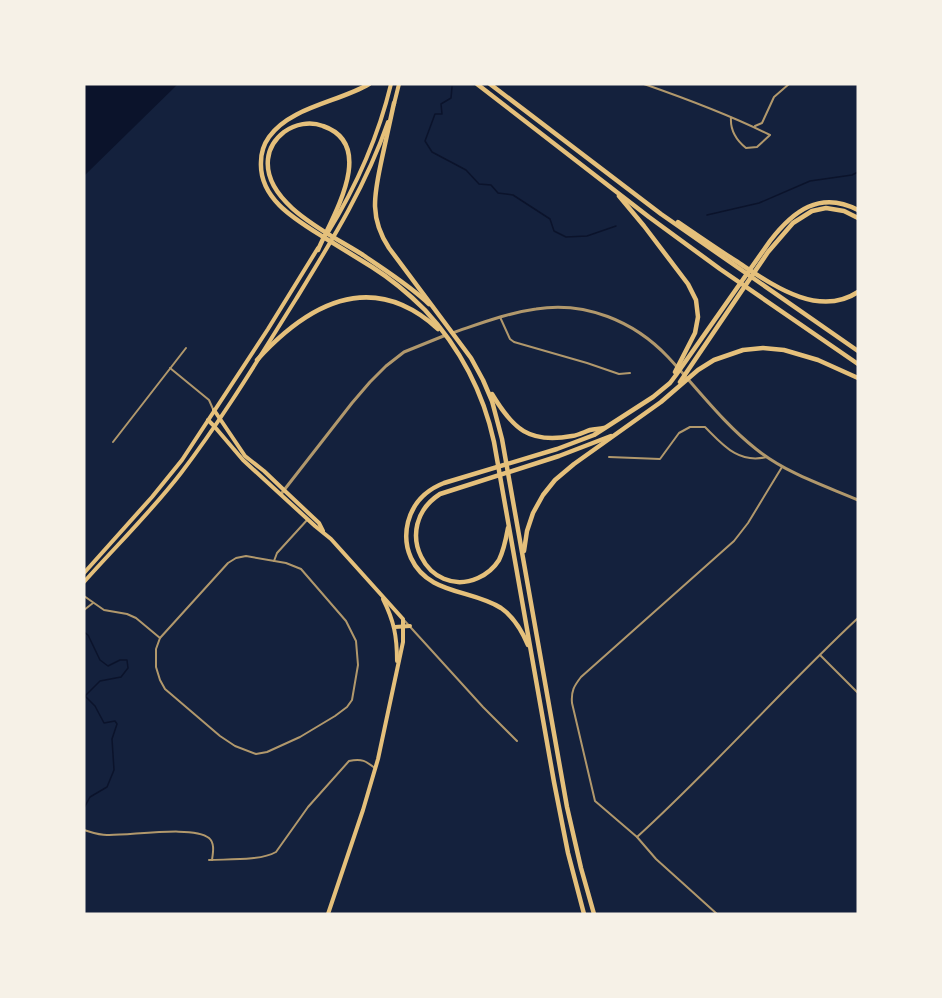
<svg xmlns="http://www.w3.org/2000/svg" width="942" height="998" font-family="Spectral,serif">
	<rect width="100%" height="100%" fill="#14213d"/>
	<path fill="#0b132b" d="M 84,84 L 178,84 L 84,176 Z"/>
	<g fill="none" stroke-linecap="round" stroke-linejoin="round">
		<g stroke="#0b132b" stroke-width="1.5">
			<path d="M 452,87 L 451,98 L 441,104 L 442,114 L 435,114 L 425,141 L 432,152 L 466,170 L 479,184 L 491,185 L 498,193 L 513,195 L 550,219 L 554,231 L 566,237 L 587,236 L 616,226"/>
			<path d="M 707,215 L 759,203 L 810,181 L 852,175 L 858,172"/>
			<path d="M 84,632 L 88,635 L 100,660 L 108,666 L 120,660 L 127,660 L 128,668 L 121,677 L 100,681 L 85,696 L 95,706 L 104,723 L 115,721 L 117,724 L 112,739 L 114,770 L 107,787 L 90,797 L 84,808"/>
		</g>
		<g stroke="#b1986c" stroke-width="2">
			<path d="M 644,84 C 687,99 730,115 770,135 L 757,147 L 746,148 C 736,140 730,130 731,117"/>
			<path d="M 755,126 L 762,123 L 774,97 L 789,84"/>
			<path d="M 500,317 L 510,339 L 514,342 L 587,363 L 619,374 L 630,373"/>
			<path d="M 170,368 L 209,400 L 213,409"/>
			<path d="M 113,442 L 186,348"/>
			<path d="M 609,457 L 660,459 L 679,433 L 690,427 L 705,427 C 723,445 738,464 767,457"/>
			<path d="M 246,556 L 286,563 L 301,569 L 346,621 L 356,641 L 358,665 L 352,700 L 347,707 L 335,716 L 300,737 L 267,752 L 256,754 L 235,746 L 220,736 L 165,689 L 160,680 L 156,667 L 156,649 L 160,638 L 228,563 L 236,558 Z"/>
			<path d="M 274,561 L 277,553 L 308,519"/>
			<path d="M 84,596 L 104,610 L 127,614 L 136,618 L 160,638"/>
			<path d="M 84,610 L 93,603"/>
			<path d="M 403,619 L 483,707 L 517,741"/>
			<path d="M 820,655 L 858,693"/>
			<path d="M 84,830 C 91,832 99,835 107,835 C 129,836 193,825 209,838 C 215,843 213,853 212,860"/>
			<path d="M 637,837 C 714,767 782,689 858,618"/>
			<path d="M 209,860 C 228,859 260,861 276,852 L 308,807 L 349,761 C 362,758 366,761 376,769"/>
			<path d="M 717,914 L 656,859 L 637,837 L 595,801 L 572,703 C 571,691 574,686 581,677 L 734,541 L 748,523 L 782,467"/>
		</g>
		<g stroke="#b1986c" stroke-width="3">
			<path d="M 452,333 C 479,324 507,313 536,309 C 585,301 634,321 668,357 C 697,388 723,423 756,449 C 786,473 823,485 858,500"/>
			<path d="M 281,494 L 352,403 L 370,382 L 386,366 L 404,352 L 446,335"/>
		</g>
		<g stroke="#e5c07b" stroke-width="4">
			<path d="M 214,410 L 245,456 L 264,471 L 285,491 L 319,523 L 323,531"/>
			<path d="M 208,420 L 214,426 L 243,460 L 315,526 L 331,539 L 403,619 L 403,642 L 378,759 L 363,810 L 328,914"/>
			<path d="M 383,599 C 394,621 397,636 397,661"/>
			<path d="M 395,627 L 410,626"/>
		</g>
		<g stroke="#e5c07b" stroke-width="4">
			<path d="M 394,104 L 399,84"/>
			<path d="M 327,234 C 356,187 378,138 391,84"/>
			<path d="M 84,573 L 152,497 L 182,460 L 268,329 L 318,248"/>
			<path d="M 84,582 C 116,546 151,512 181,473 C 223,418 259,358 296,299 C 331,242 366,186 388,122"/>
		</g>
		<g stroke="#e5c07b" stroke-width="4.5">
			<path d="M 369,84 C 339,102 290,107 269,137 C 264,144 261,153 261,162 C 259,200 298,221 325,238 C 341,248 356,257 372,267 C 391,279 409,294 425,310 C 460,348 483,391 494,442 L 554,782 L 568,853 L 584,914"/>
			<path d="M 477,84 L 649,217 L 720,269 L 858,364"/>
			<path d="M 490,84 L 661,214 L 858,351"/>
			<path d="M 394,103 C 390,122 386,140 382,158 C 375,192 368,216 389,248 L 471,358 L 483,380 L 492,401 L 502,439 L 567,807 L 581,868 L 594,914"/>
			<path d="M 619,196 L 644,226 L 688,284 L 696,300 L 698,317 L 695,333 L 675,372"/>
			<path d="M 678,222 C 697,235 716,248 736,261 C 770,283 817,319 858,292"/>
			<path d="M 318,250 C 332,217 378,145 323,126 C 310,121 295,124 284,132 C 275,139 269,149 268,159 C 263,204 332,235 363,255 C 386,271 409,285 429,304"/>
			<path d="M 257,360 C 309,303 372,269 438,329"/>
			<path d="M 680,382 L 768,252 L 793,223 L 812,211 L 826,208 L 844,211 L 858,218"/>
			<path d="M 492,394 C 513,429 529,444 572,436 C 579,435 584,432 590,430 C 595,429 600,429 604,428"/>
			<path d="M 508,528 C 506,539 504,550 499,560 C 494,568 487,574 478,578 C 428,600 389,527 440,494 L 559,456 L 611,436"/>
			<path d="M 524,551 L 527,531 L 533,513 L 543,495 L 555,480 L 574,464 L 661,402 L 698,370 L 714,360 L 743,350 L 763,348 L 784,350 L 818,360 L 858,378"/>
			<path d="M 528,645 C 522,631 514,617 501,608 C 471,589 428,595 411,558 C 406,547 405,534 408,522 C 413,503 426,490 444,483 L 557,449 L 594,435 L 653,397 L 670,383 L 676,375 L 770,241 C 793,211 820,190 858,210"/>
		</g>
	</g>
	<rect width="942" height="998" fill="none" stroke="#f6f1e7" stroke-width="171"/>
</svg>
